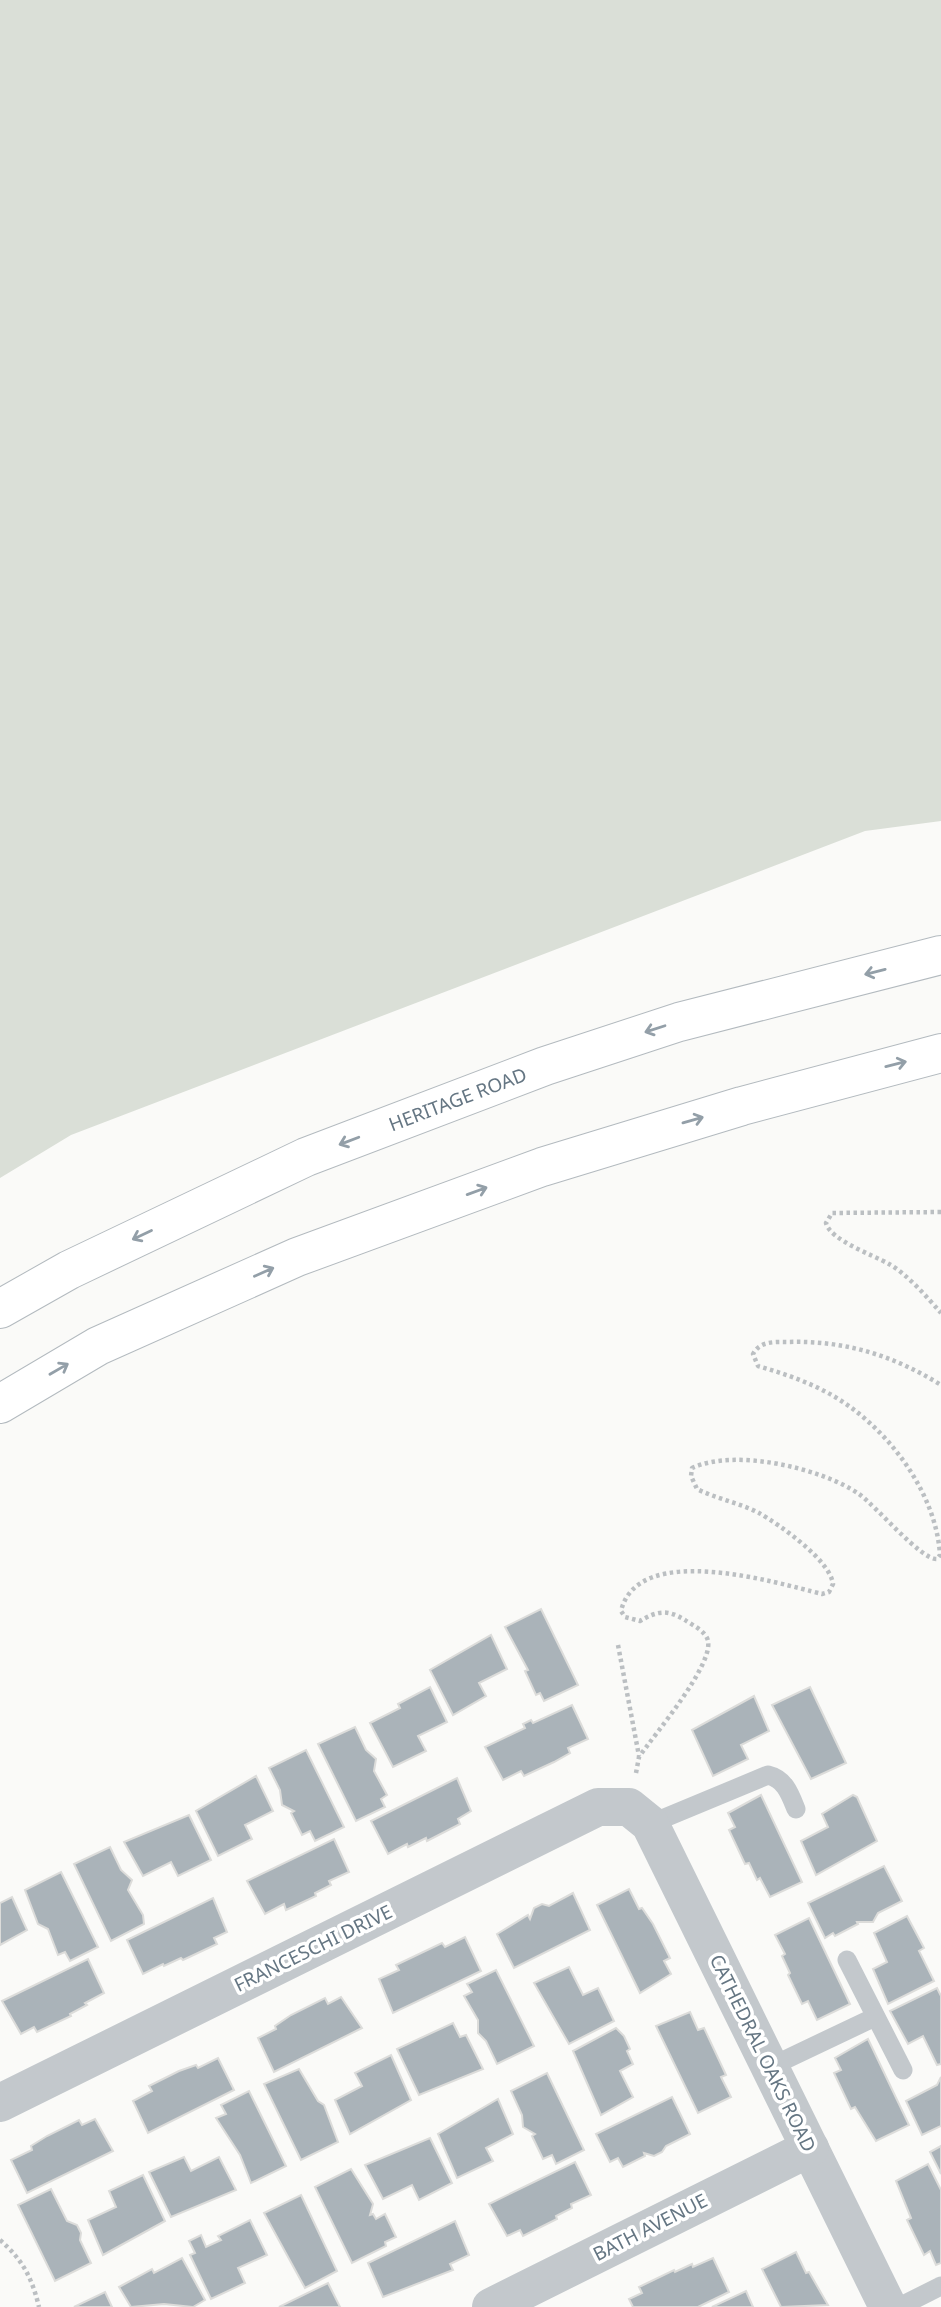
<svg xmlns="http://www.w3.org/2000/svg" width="941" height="2307" font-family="'Noto Sans',sans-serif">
	<rect width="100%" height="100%" fill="#fafaf8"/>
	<path fill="#dadfd7" d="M 0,0 L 941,0 L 941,821 L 865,831 L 71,1135 L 0,1178 Z"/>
	<g fill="#aab3b9" stroke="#dcdcda" stroke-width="2">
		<path d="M 541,1609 L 578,1685 L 544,1701 L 540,1693 L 536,1695 L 525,1671 L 528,1670 L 505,1627 Z"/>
		<path d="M 491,1635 L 507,1669 L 479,1683 L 486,1696 L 453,1715 L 430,1670 Z"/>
		<path d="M 430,1687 L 447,1722 L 418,1736 L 426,1751 L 393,1767 L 370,1723 L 400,1708 L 398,1704 Z"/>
		<path d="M 810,1687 L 846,1763 L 811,1779 L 772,1705 Z"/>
		<path d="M 754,1696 L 769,1731 L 741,1745 L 748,1759 L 713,1776 L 692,1730 Z"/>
		<path d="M 572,1705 L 588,1739 L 568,1748 L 570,1753 L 554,1762 L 524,1776 L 521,1771 L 503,1780 L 485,1747 L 525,1728 L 523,1724 L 531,1720 L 533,1723 Z"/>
		<path d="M 355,1727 L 366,1750 L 376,1759 L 374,1771 L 387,1795 L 381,1799 L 385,1807 L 356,1821 L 318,1744 Z"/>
		<path d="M 306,1750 L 344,1827 L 315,1841 L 310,1831 L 302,1835 L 291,1813 L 294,1811 L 282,1805 L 280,1790 L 269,1768 Z"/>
		<path d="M 256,1776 L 273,1811 L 245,1825 L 252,1839 L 218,1856 L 196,1811 Z"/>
		<path d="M 457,1778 L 471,1811 L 458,1819 L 460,1824 L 427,1841 L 426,1838 L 408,1847 L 407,1844 L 388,1854 L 371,1821 Z"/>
		<path d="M 761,1795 L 802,1882 L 770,1897 L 760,1878 L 757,1880 L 749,1863 L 745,1864 L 729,1830 L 735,1827 L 728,1813 Z"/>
		<path d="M 853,1795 L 857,1797 L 877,1841 L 816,1875 L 801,1841 L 828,1827 L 822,1814 Z"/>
		<path d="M 189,1815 L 211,1860 L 178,1876 L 171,1862 L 143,1876 L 124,1842 Z"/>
		<path d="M 334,1839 L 349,1872 L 329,1881 L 331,1885 L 315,1893 L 316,1896 L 286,1910 L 284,1904 L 265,1914 L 247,1881 Z"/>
		<path d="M 110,1847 L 121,1870 L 132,1880 L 128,1890 L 143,1915 L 144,1924 L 111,1941 L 74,1864 Z"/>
		<path d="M 884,1866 L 902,1901 L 878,1913 L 873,1922 L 857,1922 L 858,1924 L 835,1936 L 833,1933 L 825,1938 L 808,1903 Z"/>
		<path d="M 61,1872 L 98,1947 L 70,1961 L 65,1952 L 58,1955 L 48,1929 L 38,1924 L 25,1890 Z"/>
		<path d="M 629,1889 L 639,1909 L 642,1908 L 653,1924 L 670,1958 L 664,1961 L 671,1974 L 640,1993 L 597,1905 Z"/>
		<path d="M 573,1893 L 590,1930 L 514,1968 L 497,1934 L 528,1915 L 530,1919 L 534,1908 L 542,1904 L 549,1906 Z"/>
		<path d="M 12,1897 L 27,1930 L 0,1945 L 0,1903 Z"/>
		<path d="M 213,1898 L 227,1932 L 214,1938 L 217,1944 L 183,1960 L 181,1958 L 164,1966 L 163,1964 L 143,1974 L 127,1940 Z"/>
		<path d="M 907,1916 L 924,1948 L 919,1951 L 934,1981 L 888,2004 L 873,1969 L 887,1962 L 874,1933 Z"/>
		<path d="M 809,1918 L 850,2004 L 817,2020 L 808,2001 L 802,2004 L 788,1975 L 790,1973 L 782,1956 L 785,1954 L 775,1935 Z"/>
		<path d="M 465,1937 L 481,1971 L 393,2013 L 379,1979 L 399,1970 L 396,1965 L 442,1943 L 445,1947 Z"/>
		<path d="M 88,1959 L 104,1993 L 85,2003 L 87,2005 L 70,2014 L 71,2016 L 37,2032 L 34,2027 L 21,2034 L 2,2001 Z"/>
		<path d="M 569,1967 L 583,1995 L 598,1988 L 614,2021 L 569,2044 L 534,1983 Z"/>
		<path d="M 496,1970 L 534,2046 L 497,2064 L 486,2041 L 478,2033 L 478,2020 L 464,1996 L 472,1992 L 467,1984 Z"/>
		<path d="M 937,1988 L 941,1996 L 941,2064 L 937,2065 L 923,2036 L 908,2044 L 890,2011 Z"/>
		<path d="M 341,1997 L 362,2028 L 274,2072 L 258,2038 L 276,2029 L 275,2026 L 291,2015 L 325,1998 L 328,2004 Z"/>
		<path d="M 690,2012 L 698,2030 L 704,2028 L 726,2075 L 721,2077 L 731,2097 L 698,2113 L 656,2026 Z"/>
		<path d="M 453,2023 L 460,2037 L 466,2035 L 483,2069 L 419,2095 L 397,2049 Z"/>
		<path d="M 616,2028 L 624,2036 L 630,2049 L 627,2051 L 633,2064 L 620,2071 L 633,2097 L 601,2115 L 573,2051 Z"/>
		<path d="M 868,2039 L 909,2125 L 876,2141 L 855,2107 L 851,2109 L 834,2073 L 841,2070 L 835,2058 Z"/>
		<path d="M 391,2055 L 411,2100 L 350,2134 L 335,2100 L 362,2086 L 355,2073 Z"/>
		<path d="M 218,2058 L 234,2090 L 148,2133 L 133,2101 L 152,2091 L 149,2086 L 179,2071 L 196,2065 L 198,2068 Z"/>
		<path d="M 299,2069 L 318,2101 L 324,2105 L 338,2142 L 301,2160 L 264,2084 Z"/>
		<path d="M 547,2073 L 584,2150 L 556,2164 L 552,2155 L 543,2159 L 532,2136 L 535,2134 L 523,2127 L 522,2115 L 511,2091 Z"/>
		<path d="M 941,2077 L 941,2126 L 922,2135 L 906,2101 L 937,2085 Z"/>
		<path d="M 249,2091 L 286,2166 L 251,2183 L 240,2155 L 216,2118 L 226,2114 L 221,2105 Z"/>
		<path d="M 672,2097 L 690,2134 L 666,2146 L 662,2152 L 654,2156 L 644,2153 L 645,2156 L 623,2167 L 618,2158 L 610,2162 L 596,2134 Z"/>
		<path d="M 498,2099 L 513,2134 L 486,2148 L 493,2161 L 457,2178 L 438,2134 Z"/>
		<path d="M 95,2119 L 113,2151 L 27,2193 L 11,2160 L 32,2150 L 31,2146 L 47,2136 L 79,2120 L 82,2125 Z"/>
		<path d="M 430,2138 L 452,2183 L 419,2200 L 412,2185 L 383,2199 L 365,2165 Z"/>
		<path d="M 941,2146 L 941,2174 L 930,2152 Z"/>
		<path d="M 184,2157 L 191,2171 L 219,2157 L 236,2190 L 171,2217 L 149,2172 Z"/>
		<path d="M 575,2162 L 591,2195 L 571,2204 L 572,2208 L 556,2216 L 557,2219 L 523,2236 L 520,2230 L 507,2236 L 489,2204 Z"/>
		<path d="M 928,2164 L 941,2190 L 941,2263 L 936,2265 L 930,2251 L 924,2255 L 907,2220 L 911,2218 L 896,2181 Z"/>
		<path d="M 351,2169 L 373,2204 L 370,2215 L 373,2214 L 376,2219 L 385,2214 L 396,2237 L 385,2242 L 386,2246 L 352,2263 L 315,2187 Z"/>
		<path d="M 143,2175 L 165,2221 L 103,2255 L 88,2220 L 116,2207 L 109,2191 Z"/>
		<path d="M 51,2189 L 67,2221 L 77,2225 L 81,2233 L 80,2240 L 91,2263 L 55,2281 L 18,2205 Z"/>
		<path d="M 301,2195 L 337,2271 L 305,2288 L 264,2213 Z"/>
		<path d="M 250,2220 L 267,2255 L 238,2268 L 245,2283 L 211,2299 L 190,2255 L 195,2253 L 189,2241 L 201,2235 L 206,2247 L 221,2240 L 218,2236 Z"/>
		<path d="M 455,2221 L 469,2255 L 450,2264 L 453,2270 L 383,2297 L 368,2263 Z"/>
		<path d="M 796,2252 L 806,2273 L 809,2272 L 828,2305 L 781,2307 L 762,2269 Z"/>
		<path d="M 182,2258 L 205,2300 L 193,2307 L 164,2304 L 131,2307 L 119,2287 L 152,2269 L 154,2273 Z"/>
		<path d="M 713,2258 L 729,2292 L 698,2307 L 633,2307 L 629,2299 L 642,2293 L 639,2287 L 674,2270 L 675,2272 L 692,2264 L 693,2267 Z"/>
		<path d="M 328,2283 L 340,2307 L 279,2307 Z"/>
		<path d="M 746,2291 L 753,2307 L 712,2307 Z"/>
		<path d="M 105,2292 L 112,2307 L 74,2307 Z"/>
	</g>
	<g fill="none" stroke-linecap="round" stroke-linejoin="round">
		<defs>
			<g id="secondary">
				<path id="s1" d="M 0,1309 L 69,1270 L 306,1157 L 545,1066 L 679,1022 L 941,955"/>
				<path d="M 0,1404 L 98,1346 L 297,1257 L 542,1167 L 742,1106 L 941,1053"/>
			</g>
		</defs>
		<use href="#secondary" stroke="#b3babf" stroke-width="40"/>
		<g stroke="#bbbfc2" stroke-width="4.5" stroke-dasharray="3.5 3.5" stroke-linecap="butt">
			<path d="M 941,1212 L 832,1213 L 826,1223 C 830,1240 873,1255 889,1264 C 907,1274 927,1297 941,1313"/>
			<path d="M 618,1645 L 639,1756"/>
			<path d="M 636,1773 L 639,1757 C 654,1735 713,1666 708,1641 C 706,1631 692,1625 685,1620 C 667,1609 657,1611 640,1621 L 625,1617 L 621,1611 C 638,1541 774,1582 822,1594 L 829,1592 L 833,1584 C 830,1560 780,1525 759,1513 C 740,1503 717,1499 697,1489 L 691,1476 L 692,1468 C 735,1448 821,1468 859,1494 C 877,1507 921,1560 937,1559 L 940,1555 C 936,1490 884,1423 828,1393 C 806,1381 782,1373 758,1366 L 753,1354 C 760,1341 774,1342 787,1342 C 843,1340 893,1355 941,1385"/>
			<path d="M 0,2240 C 23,2260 32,2278 39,2307"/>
		</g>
		<g stroke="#c3c8cc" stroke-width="19">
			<path d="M 650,1824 L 768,1775 C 785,1779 790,1794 796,1809"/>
			<path d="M 847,1960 L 903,2070"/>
			<path d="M 770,2067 L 875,2017"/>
			<path d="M 899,2307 L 941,2286"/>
		</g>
		<g stroke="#c3c8cc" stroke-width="38">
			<path d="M 0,2103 L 598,1807 L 629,1807 L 650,1824 L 888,2307"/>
			<path d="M 491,2307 L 810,2148"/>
		</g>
		<use href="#secondary" stroke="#fff" stroke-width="38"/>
	</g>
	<defs><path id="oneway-shaft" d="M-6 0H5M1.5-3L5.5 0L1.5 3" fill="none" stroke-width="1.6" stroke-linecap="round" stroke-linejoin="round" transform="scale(1.75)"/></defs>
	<g stroke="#939fa8">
		<use href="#oneway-shaft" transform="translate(875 972) rotate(166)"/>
		<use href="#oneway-shaft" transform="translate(655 1029) rotate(162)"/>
		<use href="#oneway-shaft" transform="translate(896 1064) rotate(-14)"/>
		<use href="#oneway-shaft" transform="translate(693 1120) rotate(-16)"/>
		<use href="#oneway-shaft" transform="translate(349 1141) rotate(159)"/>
		<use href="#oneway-shaft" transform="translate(477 1191) rotate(-20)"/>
		<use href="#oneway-shaft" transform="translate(142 1235) rotate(155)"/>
		<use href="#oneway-shaft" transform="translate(264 1272) rotate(-24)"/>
		<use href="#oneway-shaft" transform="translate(59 1369) rotate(-30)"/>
	</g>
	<g text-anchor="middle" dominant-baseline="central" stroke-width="7" stroke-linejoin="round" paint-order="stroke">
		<g font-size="19" fill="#657683" stroke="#fff">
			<text stroke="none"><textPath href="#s1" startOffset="504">HERITAGE ROAD</textPath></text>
			<text transform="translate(313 1948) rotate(-26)">FRANCESCHI DRIVE</text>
			<text transform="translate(763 2053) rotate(64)">CATHEDRAL OAKS ROAD</text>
			<text transform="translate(650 2227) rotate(-27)">BATH AVENUE</text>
		</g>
	</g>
</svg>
